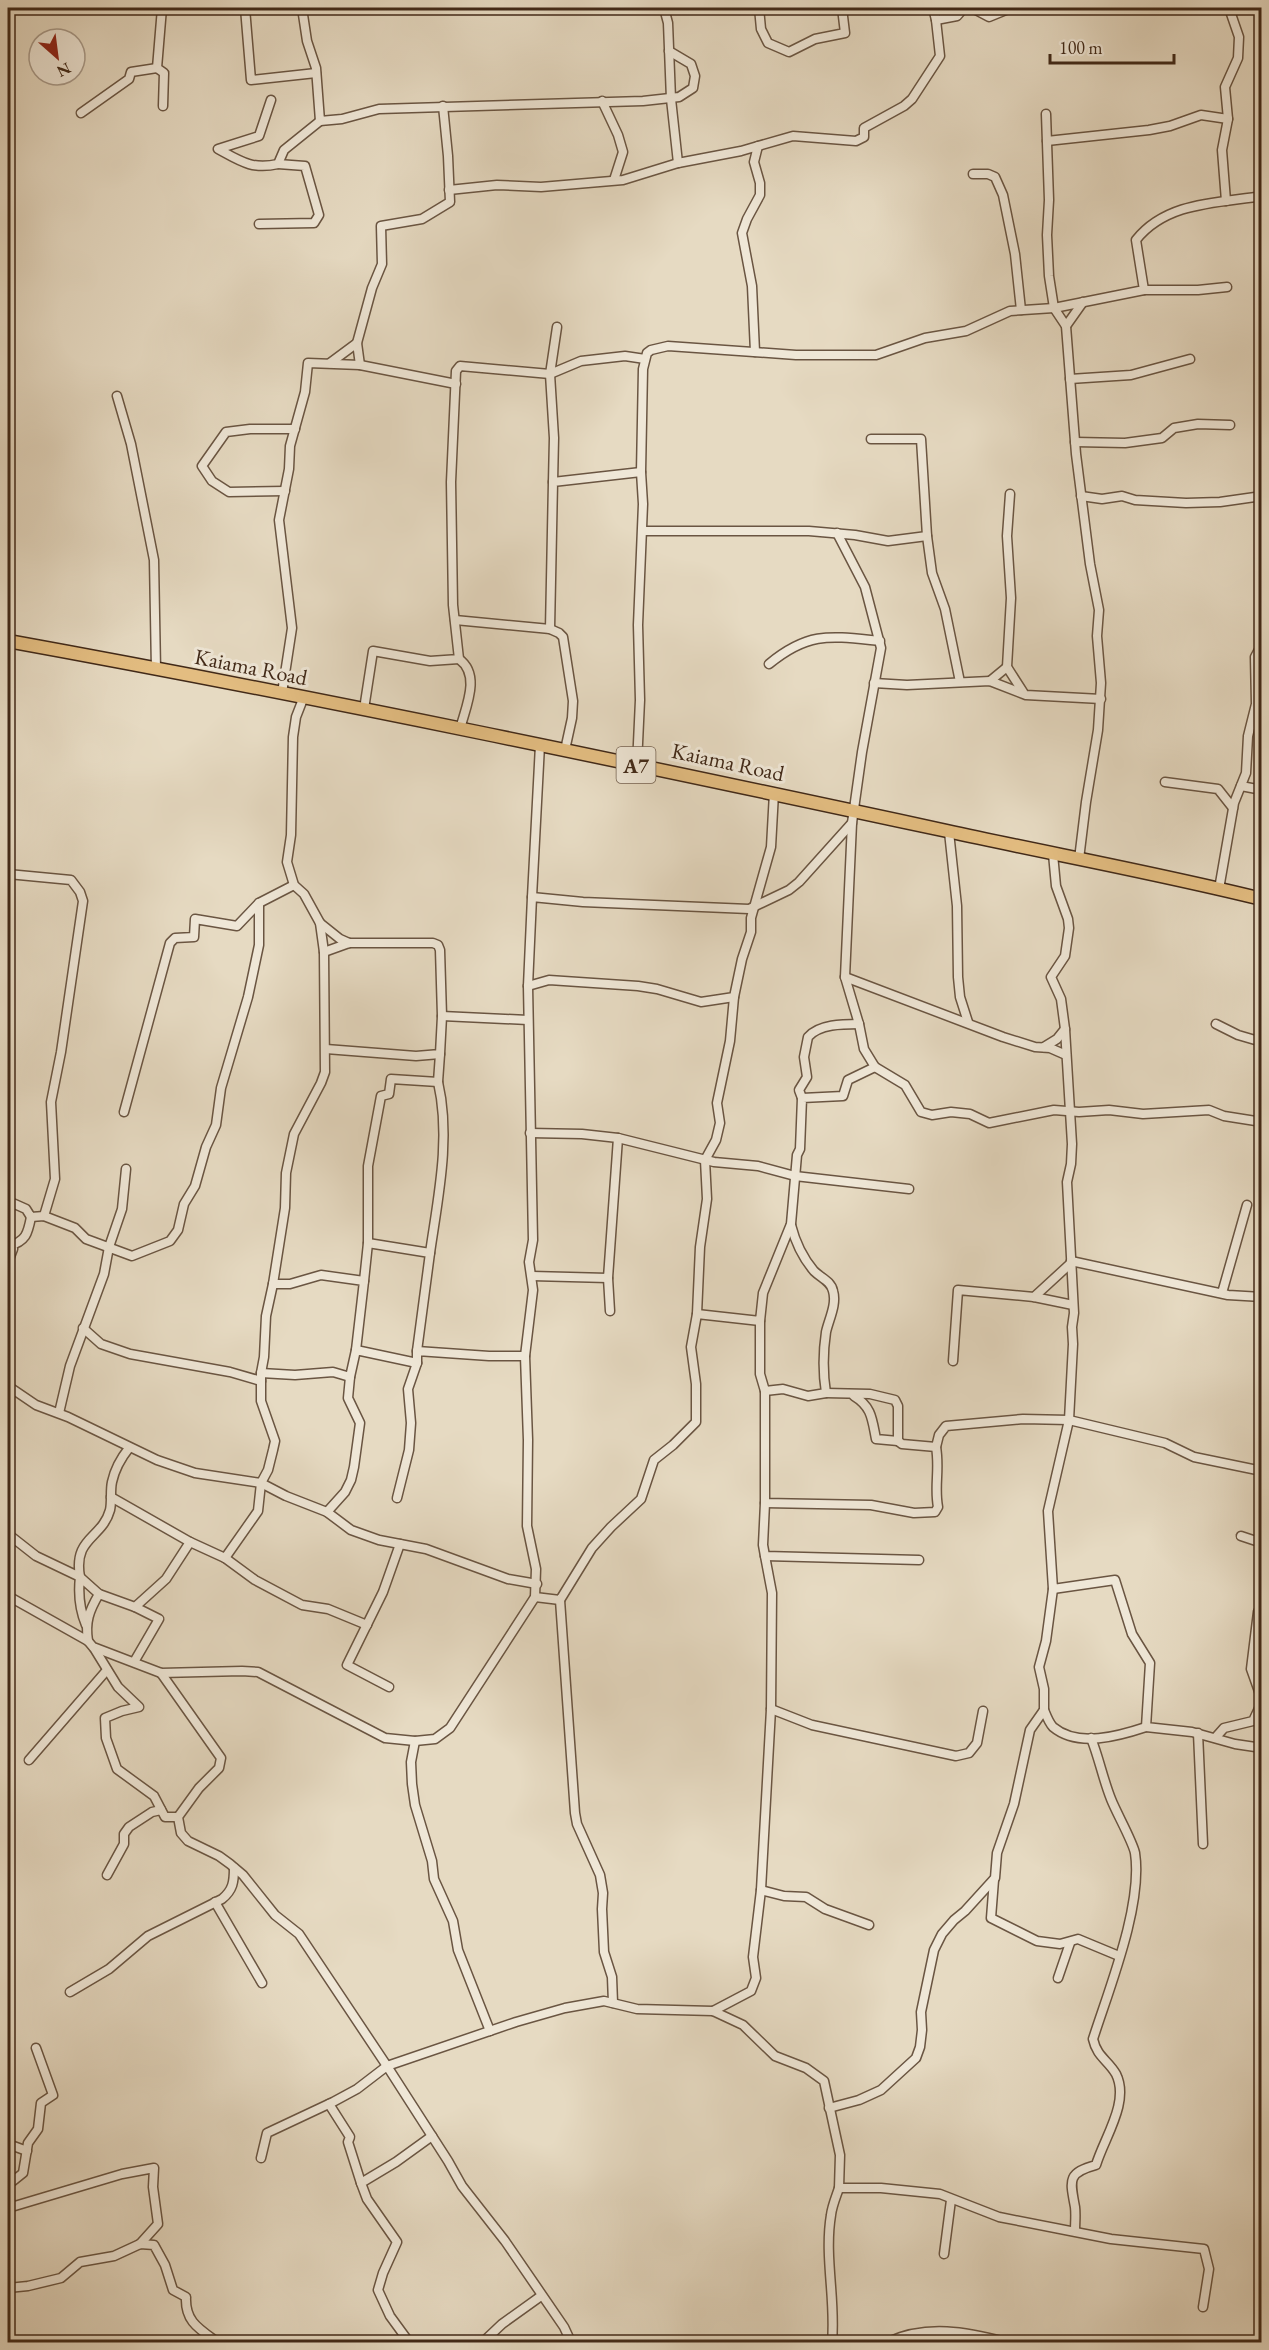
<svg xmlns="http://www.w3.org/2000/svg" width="1269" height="2350" font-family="'EB Garamond',serif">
	<rect width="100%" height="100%" fill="#e6dac2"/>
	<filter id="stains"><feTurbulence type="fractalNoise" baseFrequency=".00333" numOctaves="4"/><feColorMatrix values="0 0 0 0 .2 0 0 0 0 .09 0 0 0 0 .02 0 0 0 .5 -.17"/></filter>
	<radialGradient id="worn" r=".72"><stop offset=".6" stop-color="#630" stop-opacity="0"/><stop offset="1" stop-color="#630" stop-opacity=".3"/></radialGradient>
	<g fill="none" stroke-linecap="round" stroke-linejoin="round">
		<defs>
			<g id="minor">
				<path d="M 162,8 L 157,68 L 164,73 L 163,106"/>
				<path d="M 245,8 L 251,80 L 316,73"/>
				<path d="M 302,8 L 307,41 L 316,68 L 320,121 L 342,119 L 379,109 L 643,101 L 679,97 L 693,88 L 695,76 L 691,64 L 669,51"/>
				<path d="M 664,8 L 668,23 L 671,99 L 678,163 L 741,151 L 758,146 L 754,162 L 760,183 L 760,195 L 747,219 L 742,233 L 752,286 L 755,352"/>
				<path d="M 759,8 L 761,29 L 768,43 L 789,52 L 815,39 L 845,33 L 842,8"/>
				<path d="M 933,8 L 936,20 L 957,16 L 964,8"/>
				<path d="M 972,8 L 989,17 L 1011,8"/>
				<path d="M 271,100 L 259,136 L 218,149 C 240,161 252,170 278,164 L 284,150 L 320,121"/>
				<path d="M 602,101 L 618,135 L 623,152 L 614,180"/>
				<path d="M 81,113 L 129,79 L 131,72 L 157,68"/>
				<path d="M 1046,114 L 1049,200 L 1047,235 L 1049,276 L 1054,308 L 1066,326 L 1076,454 L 1090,564 L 1099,610 L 1097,636 L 1101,683 L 1098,730 L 1086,802 L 1079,859"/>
				<path d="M 1047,141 L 1149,130 L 1170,126 L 1201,115 L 1228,119"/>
				<path d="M 758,146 L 793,136 L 856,141 L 864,137 L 864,128 L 904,106 L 912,99 L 940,56 L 936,20"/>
				<path d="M 973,174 L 988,174 L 995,177 L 1003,195 L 1015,254 L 1021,310"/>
				<path d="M 449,190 L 497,185 L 541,187 L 623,180 L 678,163"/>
				<path d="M 1226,201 L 1222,150 L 1228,119 L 1225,87 L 1238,58 L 1239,37 L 1229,8"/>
				<path d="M 259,224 L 314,223 L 319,215 L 305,166 L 278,164"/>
				<path d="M 1144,290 L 1198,290 L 1227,287"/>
				<path d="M 1066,326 L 1083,302"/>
				<path d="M 330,363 L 357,343"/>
				<path d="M 360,365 L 357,343 L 372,288 L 382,264 L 381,226 L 422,219 L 450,202 L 448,156 L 443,106"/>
				<path d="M 1070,379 L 1131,375 L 1190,359"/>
				<path d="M 117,396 L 131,444 L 154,560 L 156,670"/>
				<path d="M 1075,442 L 1125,443 L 1162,438 L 1174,428 L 1198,424 L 1230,425"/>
				<path d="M 553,482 L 554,438 L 550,374 L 557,327"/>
				<path d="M 285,491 L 229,492 L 212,481 L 202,466 L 226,432 L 250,429 L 295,429"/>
				<path d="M 1010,494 L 1007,536 L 1011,598 L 1007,667 L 1023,692"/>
				<path d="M 1081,496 L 1102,499 L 1122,496 L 1135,500 L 1186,503 L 1220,502 L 1262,496"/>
				<path d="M 643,531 L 809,531 L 855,535 L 888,541 L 927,536 L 921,439 L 871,439"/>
				<path d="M 927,536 L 932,573 L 945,609 L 960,682"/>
				<path d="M 455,620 L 550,629 L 559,633 L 563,637 L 573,701 L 572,718 L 565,750"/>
				<path d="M 550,629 L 553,482 L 641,472"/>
				<path d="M 459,659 C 481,675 466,706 460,729"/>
				<path d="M 769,664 C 809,631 831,636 880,641"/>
				<path d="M 990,681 L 1007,667"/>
				<path d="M 874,683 L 907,685 L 990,681 L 1026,695 L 1101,699"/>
				<path d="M 282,693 L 292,628 L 279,520 L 289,469 L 290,446 L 305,392 L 308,363 L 360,365 L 456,384"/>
				<path d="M 364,709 L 373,651 L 430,661 L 459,659 L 453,605 L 451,482 L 456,371 L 460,366 L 550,374 L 581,361 L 625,356 L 645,359"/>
				<path d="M 637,765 L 640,700 L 638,625 L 643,504 L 641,472 L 643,369 L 647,353 L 651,350 L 668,346 L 796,355 L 876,355 L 925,338 L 966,331 L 1010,311 L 1054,308 L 1144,290 L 1136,240 C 1166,202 1217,203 1262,196"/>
				<path d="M 1165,782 L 1218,789 L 1233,808"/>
				<path d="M 1241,786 L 1262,790"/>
				<path d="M 949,832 L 957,906 L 958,977 L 960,997 L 968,1022"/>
				<path d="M 1053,854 L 1056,886 L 1068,919 L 1069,928 L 1065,956 L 1051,977 L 1061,999 L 1065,1029 L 1072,1144 L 1071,1164 L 1067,1182 L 1074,1313 L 1072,1327 L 1073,1344 L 1069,1420 L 1048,1511 L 1053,1589 L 1115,1580 L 1132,1634 L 1150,1663 L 1146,1727 L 1192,1732 L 1235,1744 L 1262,1748"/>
				<path d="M 8,874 L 71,880 L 80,892 L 83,901 L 61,1052 L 51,1102 L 55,1179 L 44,1216"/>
				<path d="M 1219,889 L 1234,803 L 1246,773 L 1248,736 L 1256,704 L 1255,657 L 1262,644"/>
				<path d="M 532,897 L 540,745"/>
				<path d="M 320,923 L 340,939 L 349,943"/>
				<path d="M 324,952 L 349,943 L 433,943 L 438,945 L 440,950 L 442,1016 L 440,1054 L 416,1056 L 326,1049"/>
				<path d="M 845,977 L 1003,1037 L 1035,1047 L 1050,1048 L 1066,1055"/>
				<path d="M 528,986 L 549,980 L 638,986 L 657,989 L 701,1002 L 734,997 L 742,959 L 751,932 L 751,918 L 771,847 L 774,793"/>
				<path d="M 442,1016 L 528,1020"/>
				<path d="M 1216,1024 L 1238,1035 L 1262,1042"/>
				<path d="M 1044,1047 L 1057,1039 L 1065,1029"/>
				<path d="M 875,1067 L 905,1085 L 921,1112 L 932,1115 L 951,1112 L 970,1114 L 989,1123 L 1054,1110 L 1079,1112 L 1109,1110 L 1143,1114 L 1209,1110 L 1224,1116 L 1262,1122"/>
				<path d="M 802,1098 L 799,1090 L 807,1077 L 804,1057 L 808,1037 C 819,1024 843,1024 859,1024"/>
				<path d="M 124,1112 L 170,943 L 175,938 L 194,937 L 195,919 L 237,926 L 259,903 L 294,885"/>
				<path d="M 530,1133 L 582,1134 L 618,1138 L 714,1162 L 758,1166 L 795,1176 L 909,1189"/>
				<path d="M 8,1201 L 26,1209 L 31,1217 L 44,1216 L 75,1228 L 86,1239 L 132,1256 L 170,1241 L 178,1230 L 184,1204 L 195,1186 L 206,1147 L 216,1125 L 221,1088 L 248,997 L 259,945 L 259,903"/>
				<path d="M 368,1243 L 368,1166 L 381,1096 L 389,1094 L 391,1079 L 438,1082 L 440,1054"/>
				<path d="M 8,1245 L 13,1249 L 8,1262"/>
				<path d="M 8,1246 C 26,1242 28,1233 31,1217"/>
				<path d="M 430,1253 C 438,1197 451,1138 438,1082"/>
				<path d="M 1071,1261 L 1228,1295 L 1262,1297"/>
				<path d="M 532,1276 L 608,1278 L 618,1138"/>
				<path d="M 608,1278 L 610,1311"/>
				<path d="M 364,1281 L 368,1243 L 430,1253 L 417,1351"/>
				<path d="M 273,1284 L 290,1284 L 321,1275 L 364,1281 L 356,1350"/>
				<path d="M 1222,1293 L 1247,1205"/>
				<path d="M 1034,1297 L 1071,1263"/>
				<path d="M 697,1314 L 700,1247 L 707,1199 L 705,1160 L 716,1140 L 720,1123 L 717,1103 L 730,1041 L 734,997"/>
				<path d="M 760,1321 L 760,1374 L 765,1391 L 783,1389 L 808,1396 L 826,1393 C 823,1374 823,1352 826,1332 C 829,1319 837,1304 833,1291 C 831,1281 821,1278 814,1271 C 803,1258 795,1241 791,1225"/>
				<path d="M 83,1328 L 101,1344 L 130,1354 L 230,1372 L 261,1381"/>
				<path d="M 953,1361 L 958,1290 L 1034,1297 L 1073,1305"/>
				<path d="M 261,1373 L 295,1375 L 333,1372 L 350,1377 L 356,1350 L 417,1363 L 417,1351 L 489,1356 L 525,1356"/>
				<path d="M 8,1386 L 36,1405 L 68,1417 L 157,1460 L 195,1473 L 261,1483 L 286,1496 L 327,1512 L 351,1530 L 379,1540 L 426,1549 L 508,1579 L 537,1584"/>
				<path d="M 765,1391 L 765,1503 L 871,1505 L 914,1513 L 935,1512 L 938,1507 C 934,1486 940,1470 936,1447 L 902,1444 L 898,1441 L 898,1406 L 895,1400 L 870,1394 L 826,1393"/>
				<path d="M 854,1396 C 872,1407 872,1419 876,1439 L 898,1441"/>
				<path d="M 59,1413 L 70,1366 L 104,1274 L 109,1247 L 122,1209 L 126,1169"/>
				<path d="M 936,1447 L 939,1435 L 946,1426 L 1023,1419 L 1069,1420 L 1165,1443 L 1194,1457 L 1262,1471"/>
				<path d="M 111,1497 L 190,1542"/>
				<path d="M 397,1498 L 409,1450 L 411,1423 L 408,1389 L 417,1363"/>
				<path d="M 765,1503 L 763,1545 L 765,1556 L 919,1560"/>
				<path d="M 327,1512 L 345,1492 L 351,1480 L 354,1467 L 360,1423 L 348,1398 L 350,1377"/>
				<path d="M 8,1534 L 36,1556 L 80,1577 C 73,1537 102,1539 110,1510 C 112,1501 110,1491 112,1482 C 115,1468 121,1458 129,1448"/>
				<path d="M 1241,1536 L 1262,1543"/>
				<path d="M 225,1558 L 255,1580 L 302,1605 L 328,1609 L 367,1625"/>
				<path d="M 8,1596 L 88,1641 L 93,1647 L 161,1673 L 242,1671 L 258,1672 L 385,1738 L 415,1741 L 435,1739 L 450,1728 L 535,1597 L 536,1569 L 527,1526 L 528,1440 L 525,1356 L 533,1290 L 529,1262 L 533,1240 L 528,986 L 532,897 L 583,902 L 749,909 L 789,890 L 799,882 L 852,823"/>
				<path d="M 535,1597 L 560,1600 L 592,1548 L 611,1527 L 641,1499 L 654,1460 L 673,1445 L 696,1422 L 696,1384 L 691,1347 L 697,1314 L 760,1321 L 763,1293 L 791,1224 L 797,1155 L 800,1149 L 802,1098 L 843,1096 L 848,1080 L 875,1067 L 864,1049 L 859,1024 L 845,977 L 852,823 L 862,752 L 881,648 L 865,587 L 837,533"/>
				<path d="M 560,1600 L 575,1813 L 577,1824 L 600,1875 L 603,1893 L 602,1909 L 604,1952 L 612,1977 L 613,2003"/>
				<path d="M 1262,1604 L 1258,1612 L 1251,1669 L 1262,1700"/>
				<path d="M 86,1625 C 79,1608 78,1594 80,1577 L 99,1594 L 135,1607 L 166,1579 L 190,1542 L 225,1558 L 258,1511 L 261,1483 L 268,1470 L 273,1450 L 275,1441 L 261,1401 L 261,1373 L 264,1357 L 266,1316 L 273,1284 L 285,1208 L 286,1173 L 294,1134 L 321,1083 L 325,1072 L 324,952 L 320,923 L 304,894 L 294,885 L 287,862 L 291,835 L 293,737 L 296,717 L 303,699"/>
				<path d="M 88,1641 C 85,1622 89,1611 99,1594"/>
				<path d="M 94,1648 L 118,1687 L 139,1707 L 122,1711 L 105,1718 L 106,1738 L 117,1769 L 154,1796 L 165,1817 L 178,1817"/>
				<path d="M 134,1662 L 159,1619 L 135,1607"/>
				<path d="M 161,1673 L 221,1758 L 219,1768 L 199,1788 L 178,1817 L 181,1833 L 188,1841 L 219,1856 L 230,1864 L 243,1875 L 275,1915 L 299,1934 L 387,2066 L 448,2161 L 462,2186 L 505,2241 L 564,2327 L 571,2342"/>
				<path d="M 389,1687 L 347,1665 L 383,1592 L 400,1544"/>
				<path d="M 771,1709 L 812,1725 L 956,1756 L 969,1753 L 977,1743 L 983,1711"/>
				<path d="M 1044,1710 C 1046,1715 1049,1723 1053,1727 C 1078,1748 1119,1736 1146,1727"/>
				<path d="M 1198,1733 L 1203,1844"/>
				<path d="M 1216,1737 L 1224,1728 L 1253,1721 L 1262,1702"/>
				<path d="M 415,1741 L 411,1762 L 412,1784 L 415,1805 L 432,1861 L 434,1879 L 453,1921 L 458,1950 L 490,2031"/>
				<path d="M 29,1760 L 107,1670"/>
				<path d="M 107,1875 L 124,1844 L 124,1834 L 129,1827 L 152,1812 L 161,1810"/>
				<path d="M 994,1880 L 991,1918 L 1037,1941 L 1060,1944 L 1078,1939 L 1119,1956"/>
				<path d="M 761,1890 L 784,1896 L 806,1897 L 825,1909 L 869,1925"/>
				<path d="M 215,1902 L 262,1983"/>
				<path d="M 1058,1978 L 1070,1943"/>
				<path d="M 70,1992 L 109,1969 L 148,1936 L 222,1899 C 233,1890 234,1882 234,1868"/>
				<path d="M 713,2011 L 751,1991 L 756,1978 L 753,1957 L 761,1890 L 771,1709 L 772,1593 L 765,1556"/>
				<path d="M 329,2104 L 350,2137 L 348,2142 L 361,2183"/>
				<path d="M 829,2108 L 859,2100 L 881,2090 L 916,2058 L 920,2047 L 922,2030 L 921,2012 L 934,1950 L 942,1934 L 954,1920 L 965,1911 L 995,1878 L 997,1853 L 1014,1804 L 1030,1730 L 1044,1710 L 1044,1689 L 1039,1667 L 1046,1641 L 1053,1589"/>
				<path d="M 8,2144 L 27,2151"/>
				<path d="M 261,2158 L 267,2133 L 333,2102 L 357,2089 L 387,2066 L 516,2022 L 565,2008 L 604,2001 L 637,2009 L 713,2011 L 743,2025 L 775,2056 L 806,2068 L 824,2081 L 840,2155 L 839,2188 L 881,2188 L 940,2194 L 999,2217 L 1111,2239 L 1204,2249 L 1209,2269 L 1203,2307"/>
				<path d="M 8,2183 L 13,2181 L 23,2173 L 28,2143 L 38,2129 L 41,2103 L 53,2095 L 36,2048"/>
				<path d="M 8,2208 L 122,2174 L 154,2168 L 153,2187 L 158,2224 L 140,2244"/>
				<path d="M 1075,2231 C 1075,2223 1076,2215 1075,2207 C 1070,2180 1067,2173 1096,2165 C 1104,2138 1130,2102 1116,2074 C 1108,2060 1097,2057 1093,2039 C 1109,1989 1143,1905 1135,1853 C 1133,1842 1116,1812 1111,1799 C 1103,1779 1099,1758 1091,1738"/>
				<path d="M 944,2254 L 951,2200"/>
				<path d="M 8,2288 L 28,2286 L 61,2278 L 80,2262 L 114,2256 L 140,2244 L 154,2245 L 165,2265 L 173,2290 L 186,2297 C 185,2319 196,2327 213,2339 L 214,2342"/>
				<path d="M 409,2342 L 390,2316 L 378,2290 L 383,2273 L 397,2242 L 367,2199 L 361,2183 L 396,2162 L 432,2136"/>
				<path d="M 483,2342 L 502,2324 L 541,2296"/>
				<path d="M 832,2342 C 836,2300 824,2257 831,2215 C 832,2206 836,2197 839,2188"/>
				<path d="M 888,2342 C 927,2324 967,2332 1006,2342"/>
				<path d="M 1018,2342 L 1023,2342"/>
			</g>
			<path id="highway" d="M 8,641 C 322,698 635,764 947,831 C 1052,854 1157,873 1262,899"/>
		</defs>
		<use href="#minor" stroke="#6a5542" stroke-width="11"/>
		<use href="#highway" stroke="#412918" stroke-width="15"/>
		<use href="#minor" stroke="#efe7d7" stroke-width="8"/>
		<use href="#highway" stroke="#e3bd81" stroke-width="12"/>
	</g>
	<g text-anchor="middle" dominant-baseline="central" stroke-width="6" stroke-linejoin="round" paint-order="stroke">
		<rect fill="#efe7d7" stroke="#756251" stroke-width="1.5" x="616.5" y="747" width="39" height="36" rx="4.5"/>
		<g font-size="21" font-weight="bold" fill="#412918">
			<text x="636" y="765">A7</text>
		</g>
		<g font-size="22" fill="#412918" stroke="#efe7d7">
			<text transform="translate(251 667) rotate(11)">Kaiama Road</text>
			<text transform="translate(728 762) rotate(12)">Kaiama Road</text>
		</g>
	</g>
	<rect width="1269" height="2350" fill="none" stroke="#e6dac2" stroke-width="30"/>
	<rect x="9" y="9" width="1251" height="2332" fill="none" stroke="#412918" stroke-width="3"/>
	<rect x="15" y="15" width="1239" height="2320" fill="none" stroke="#412918" stroke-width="1.5"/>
	<g transform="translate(57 57) rotate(152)"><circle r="28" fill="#efe7d7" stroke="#a99b8b" stroke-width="1.5"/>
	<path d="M0-4.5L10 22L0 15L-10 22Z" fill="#8f2418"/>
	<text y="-9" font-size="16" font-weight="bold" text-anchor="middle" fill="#412918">N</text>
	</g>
	<path d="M1050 54v9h124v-9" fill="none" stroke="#412918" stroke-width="3"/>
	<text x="1059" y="54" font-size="18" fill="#412918" stroke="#efe7d7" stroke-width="4.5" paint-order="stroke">100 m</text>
	<rect width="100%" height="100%" filter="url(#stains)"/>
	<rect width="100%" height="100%" fill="url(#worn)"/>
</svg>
